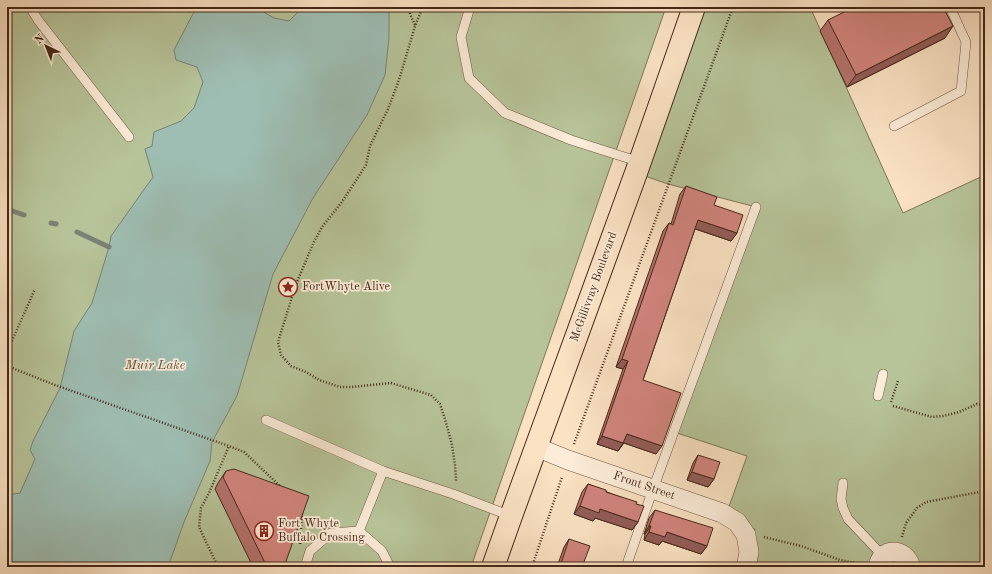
<svg xmlns="http://www.w3.org/2000/svg" width="992" height="574" font-family="'Old Standard TT',serif">
	<rect width="100%" height="100%" fill="#fae2c3"/>
	<filter id="stains"><feTurbulence type="fractalNoise" baseFrequency=".005" numOctaves="4"/><feColorMatrix values="0 0 0 0 .2 0 0 0 0 .09 0 0 0 0 .02 0 0 0 .5 -.17"/></filter>
	<radialGradient id="worn" r=".72"><stop offset=".6" stop-color="#630" stop-opacity="0"/><stop offset="1" stop-color="#630" stop-opacity=".3"/></radialGradient>
	<g fill="#b7c499" stroke="#7e7658">
		<path d="M 7,7 L 666,7 L 471,567 L 7,567 Z"/>
		<path d="M 694,7 L 810,7 L 903,213 L 985,175 L 985,567 L 742,567 L 755,529 L 725,518 L 747,456 L 674,432 L 756,207 L 668,184 L 636,173 Z"/>
	</g>
	<path fill="#9ebeb3" stroke="#7a8275" d="M 196,7 L 255,7 L 274,18 L 289,21 L 303,7 L 389,7 L 389,38 L 385,75 L 367,115 L 313,198 L 273,274 L 237,396 L 212,442 L 210,461 L 184,522 L 168,567 L 7,567 L 7,495 L 20,493 L 35,459 L 30,450 L 33,441 L 60,388 L 74,331 L 92,303 L 109,247 L 111,236 L 153,177 L 145,149 L 152,146 L 154,132 L 181,121 L 194,108 L 203,82 L 197,67 L 176,60 L 174,50 L 195,10 Z"/>
	<g fill="none" stroke-linecap="round" stroke-linejoin="round">
		<g stroke="#7a8275" stroke-width="5">
			<path d="M 7,209 L 24,215"/>
			<path d="M 51,223 L 56,224"/>
			<path d="M 77,232 L 109,247"/>
		</g>
		<defs>
			<g id="service">
				<path d="M 30,7 L 38,20 L 129,137"/>
				<path d="M 470,7 L 461,37 L 469,78 L 505,113 L 571,140 L 640,162"/>
				<path d="M 894,126 L 961,91 L 966,42 L 950,7"/>
				<path d="M 878,396 L 883,374"/>
				<path d="M 266,420 L 383,471"/>
				<path d="M 843,483 L 841,499 L 843,508 L 848,519 L 883,556"/>
				<path d="M 359,531 L 383,471 L 453,494 L 511,516"/>
				<path d="M 305,567 L 310,551 L 331,533 L 359,531 L 382,551 L 390,567"/>
				<path d="M 626,567 L 653,489 L 756,207"/>
			</g>
			<g id="minor">
				<path d="M 536,447 L 568,460 L 722,513 L 737,522 L 746,535 L 749,552 L 746,567"/>
				<path d="M 878,567 C 881,547 905,547 911,567"/>
			</g>
			<path id="primary" d="M 493,567 L 511,516 L 636,173 L 694,7"/>
		</defs>
		<use href="#service" stroke="#725643" stroke-width="10"/>
		<use href="#minor" stroke="#725643" stroke-width="20"/>
		<use href="#primary" stroke="#452718" stroke-width="24"/>
		<g stroke="#452718" stroke-width="2.5" stroke-dasharray="1 2" stroke-linecap="butt">
			<path d="M 410,7 L 410,14 L 415,25"/>
			<path d="M 423,7 L 415,26 L 399,80 L 388,109 L 370,146 L 366,165 L 342,202 L 322,227 L 314,242 L 296,284 L 278,342 L 281,355 L 291,366 L 306,372 L 319,380 L 340,387 L 351,387 L 391,383 L 431,395 L 440,404 L 445,419 L 452,445 L 455,465 L 456,479 L 456,482"/>
			<path d="M 7,352 L 35,289"/>
			<path d="M 7,366 L 55,385 L 229,446 L 244,452 L 281,487"/>
			<path d="M 891,402 L 898,381"/>
			<path d="M 893,406 L 932,417 L 943,416 L 959,412 L 977,404 L 985,405"/>
			<path d="M 574,444 L 733,7"/>
			<path d="M 764,537 L 801,546 L 840,560 L 861,564"/>
			<path d="M 902,537 L 906,523 L 917,508 L 926,502 L 985,491"/>
			<path d="M 300,544 L 302,513"/>
			<path d="M 218,567 L 199,527 L 201,508 L 209,493 L 229,446"/>
			<path d="M 532,567 L 562,477"/>
		</g>
		<use href="#service" stroke="#fcecd8" stroke-width="9"/>
		<use href="#minor" stroke="#fcecd8" stroke-width="19"/>
		<use href="#primary" stroke="#fae2c3" stroke-width="22"/>
	</g>
	<g fill="#b4726c" stroke="#452718">
		<path d="M 828,20 L 945,38 L 847,87 L 820,31 Z"/>
		<path d="M 686,186 L 714,205 L 737,233 L 731,241 L 695,229 L 643,380 L 656,454 L 624,443 L 618,451 L 597,444 L 623,369 L 616,367 L 663,231 L 669,223 L 671,224 L 680,194 Z"/>
		<path d="M 698,455 L 714,479 L 708,487 L 687,480 L 693,463 Z"/>
		<path d="M 226,471 L 284,567 L 253,567 L 215,489 L 218,483 Z"/>
		<path d="M 588,484 L 636,504 L 638,522 L 632,530 L 595,518 L 593,521 L 574,514 L 582,492 Z"/>
		<path d="M 655,510 L 707,546 L 701,554 L 662,541 L 659,545 L 644,540 L 645,534 L 644,534 L 649,518 Z"/>
		<path d="M 569,539 L 582,567 L 557,567 L 564,547 Z"/>
	</g>
	<g fill="#925c58" stroke="#452718">
		<path d="M 953,26 L 945,38 L 847,87 L 856,75 Z"/>
		<path d="M 698,220 L 737,233 L 731,241 L 693,228 Z"/>
		<path d="M 622,359 L 628,361 L 623,369 L 616,367 Z"/>
		<path d="M 627,434 L 662,446 L 656,454 L 621,442 Z"/>
		<path d="M 602,436 L 623,443 L 618,451 L 597,444 Z"/>
		<path d="M 692,472 L 714,479 L 708,487 L 687,480 Z"/>
		<path d="M 580,506 L 600,509 L 638,522 L 632,530 L 595,518 L 593,521 L 574,514 Z"/>
		<path d="M 649,526 L 651,526 L 645,534 L 644,534 Z"/>
		<path d="M 649,532 L 667,532 L 707,546 L 701,554 L 662,541 L 659,545 L 644,540 Z"/>
		<path d="M 561,564 L 564,565 L 562,567 L 559,567 Z"/>
	</g>
	<g fill="#d1847d" stroke="#452718">
		<path d="M 854,7 L 943,7 L 953,26 L 856,75 L 828,20 Z"/>
		<path d="M 686,186 L 717,197 L 714,205 L 743,215 L 737,233 L 698,220 L 643,380 L 681,393 L 662,446 L 627,434 L 623,443 L 602,436 L 628,361 L 622,359 L 669,223 L 673,225 Z"/>
		<path d="M 698,455 L 720,462 L 714,479 L 692,472 Z"/>
		<path d="M 234,469 L 309,496 L 284,567 L 267,567 L 223,477 L 226,471 Z"/>
		<path d="M 588,484 L 606,490 L 606,492 L 637,502 L 636,504 L 644,506 L 638,522 L 600,509 L 599,513 L 580,506 Z"/>
		<path d="M 655,510 L 713,528 L 707,546 L 667,532 L 665,537 L 649,532 L 651,526 L 649,526 Z"/>
		<path d="M 569,539 L 590,546 L 582,567 L 563,567 L 564,565 L 561,564 Z"/>
	</g>
	<defs>
		<symbol id="sight-ring" viewBox="-11 -11 22 22"><circle r="9.5" fill="#fcecd8" stroke="#8f2418" stroke-width="1.5"/><path d="M0-6L1.8-2.2L6-1.7L2.9 1.2L3.7 5.4L0 3.3L-3.7 5.4L-2.9 1.2L-6-1.7L-1.8-2.2Z" fill="#8f2418"/></symbol>
		<symbol id="building-ring" viewBox="-11 -11 22 22"><circle r="9.5" fill="#fcecd8" stroke="#8f2418" stroke-width="1.5"/><path d="M-4-6H4V6H1V3H-1V6H-4ZM-2.5-4.3h1.7v1.8h-1.7ZM.8-4.3h1.7v1.8H.8ZM-2.5-1h1.7V.8h-1.7ZM.8-1h1.7V.8H.8Z" fill="#8f2418"/></symbol>
	</defs>
	<g fill-rule="evenodd">
		<use href="#sight-ring" x="277" y="276" width="22" height="22"/>
		<use href="#building-ring" x="253" y="520" width="22" height="22"/>
	</g>
	<g text-anchor="middle" dominant-baseline="central" stroke-width="3.5" stroke-linejoin="round" paint-order="stroke">
		<g font-size="12" fill="#452718" stroke="#fcecd8" text-anchor="start">
			<text x="302" y="287">FortWhyte Alive</text>
			<text x="278" y="524">Fort Whyte<tspan x="278" dy="14">Buffalo Crossing</tspan></text>
		</g>
		<g font-size="12" fill="#452718" stroke="#fcecd8">
			<text transform="translate(594 287) rotate(-70)">McGillivray Boulevard</text>
			<text transform="translate(644 486) rotate(19)">Front Street</text>
		</g>
		<g font-size="13" font-style="italic" fill="#5b4d3f" stroke="#fcecd8">
			<text x="155" y="365">Muir Lake</text>
		</g>
	</g>
	<rect width="992" height="574" fill="none" stroke="#fae2c3" stroke-width="24"/>
	<rect x="8" y="8" width="976" height="558" fill="none" stroke="#452718" stroke-width="2"/>
	<rect x="12" y="12" width="968" height="550" fill="none" stroke="#452718"/>
	<g transform="translate(46 46) rotate(317)" stroke="#fcecd8" stroke-width="3" paint-order="stroke">
	<path d="M0-3L7 15L0 10L-7 15Z" fill="#452718"/>
	<text y="-6" font-size="11" font-weight="bold" text-anchor="middle" fill="#452718">N</text>
	</g>
	<rect width="100%" height="100%" filter="url(#stains)"/>
	<rect width="100%" height="100%" fill="url(#worn)"/>
</svg>
